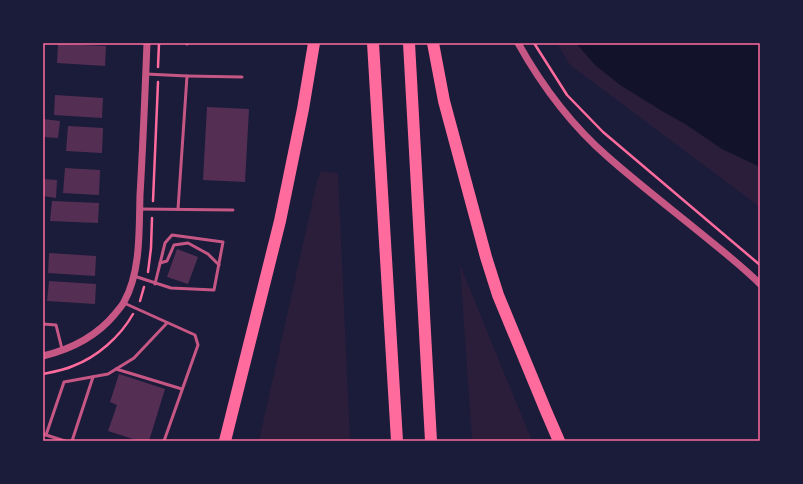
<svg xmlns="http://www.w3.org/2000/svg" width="803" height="484" font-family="'Archivo Narrow',sans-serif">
	<rect width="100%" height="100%" fill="#1b1b3a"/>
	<g fill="#2a1e3b">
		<path d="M 557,43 L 760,43 L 760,207 L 570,65 Z"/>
		<path d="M 321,171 L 338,173 L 350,441 L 259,441 L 317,181 Z"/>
		<path d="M 460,265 L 532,441 L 472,441 Z"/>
	</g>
	<path fill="#12122b" d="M 576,43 L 760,43 L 760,167 L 722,149 L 685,124 L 662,111 L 620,85 L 595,65 Z"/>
	<g fill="#542f53">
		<path d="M 58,44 L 106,46 L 105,66 L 57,63 Z"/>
		<path d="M 55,95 L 103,98 L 102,118 L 54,115 Z"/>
		<path d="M 207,107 L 249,109 L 245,182 L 203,180 Z"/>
		<path d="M 43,119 L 60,121 L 58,138 L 43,137 Z"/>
		<path d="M 68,126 L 103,128 L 102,153 L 66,151 Z"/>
		<path d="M 65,168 L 100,170 L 99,195 L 63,193 Z"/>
		<path d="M 43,179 L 57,180 L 56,198 L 43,196 Z"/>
		<path d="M 52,201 L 99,203 L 98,223 L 50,221 Z"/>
		<path d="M 177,249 L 198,257 L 188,284 L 167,277 Z"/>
		<path d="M 49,253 L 96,256 L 95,276 L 48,273 Z"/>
		<path d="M 49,281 L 96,284 L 95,304 L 47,301 Z"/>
		<path d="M 119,374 L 165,389 L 149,441 L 139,441 L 108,431 L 117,405 L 110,402 Z"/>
	</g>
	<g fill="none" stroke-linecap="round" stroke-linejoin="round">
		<g stroke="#ff6b9d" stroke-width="2.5">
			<path d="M 534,43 L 567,95 L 603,132 L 760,265"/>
			<path d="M 158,67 L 159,43"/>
			<path d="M 153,201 L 158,82"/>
			<path d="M 148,272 L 151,248 L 152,218"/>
			<path d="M 140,301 L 144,287"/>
			<path d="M 43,374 C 53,372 64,370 73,366 C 97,357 120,337 133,314"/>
		</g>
		<g stroke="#c65784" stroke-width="3">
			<path d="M 187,44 L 187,43"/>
			<path d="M 146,74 L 187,76 L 178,209"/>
			<path d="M 187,76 L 242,77"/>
			<path d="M 140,209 L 233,210"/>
			<path d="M 160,263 L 167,261 L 174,245 L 188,243 L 208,254 L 219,265"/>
			<path d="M 134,276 L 171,288 L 214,290 L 223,242 L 172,235 L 165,243 L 155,284"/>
			<path d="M 124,303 L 195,335 L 198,345 L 164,441"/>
			<path d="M 43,324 L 56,325 L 62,349"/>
			<path d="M 116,369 L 182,389"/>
			<path d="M 43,434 L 65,441"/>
			<path d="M 46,435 L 64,382 L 108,374 L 134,358 L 167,323"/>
			<path d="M 72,441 L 93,377"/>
		</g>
		<g stroke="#c65784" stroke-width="7">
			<path d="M 518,43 C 542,86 570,124 608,157 C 642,187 679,215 714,244 C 730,257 746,270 760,284"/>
			<path d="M 43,356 C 72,349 96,337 115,314 C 118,310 122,306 124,302 C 141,272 139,229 140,195 C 143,144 145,94 147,43"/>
		</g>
		<g stroke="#ff6b9d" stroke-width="12">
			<path d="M 373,43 L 397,441"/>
			<path d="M 409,43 L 431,441"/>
			<path d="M 433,43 L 444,101 L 486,257 L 498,295 L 546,411 L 559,441"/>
			<path d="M 225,441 L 280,221 L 303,109 L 314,43"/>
		</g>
	</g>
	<rect width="803" height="484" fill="none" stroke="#1b1b3a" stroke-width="88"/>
	<rect x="44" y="44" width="715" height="396" fill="none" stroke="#ff6b9d" stroke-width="1.5"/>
</svg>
